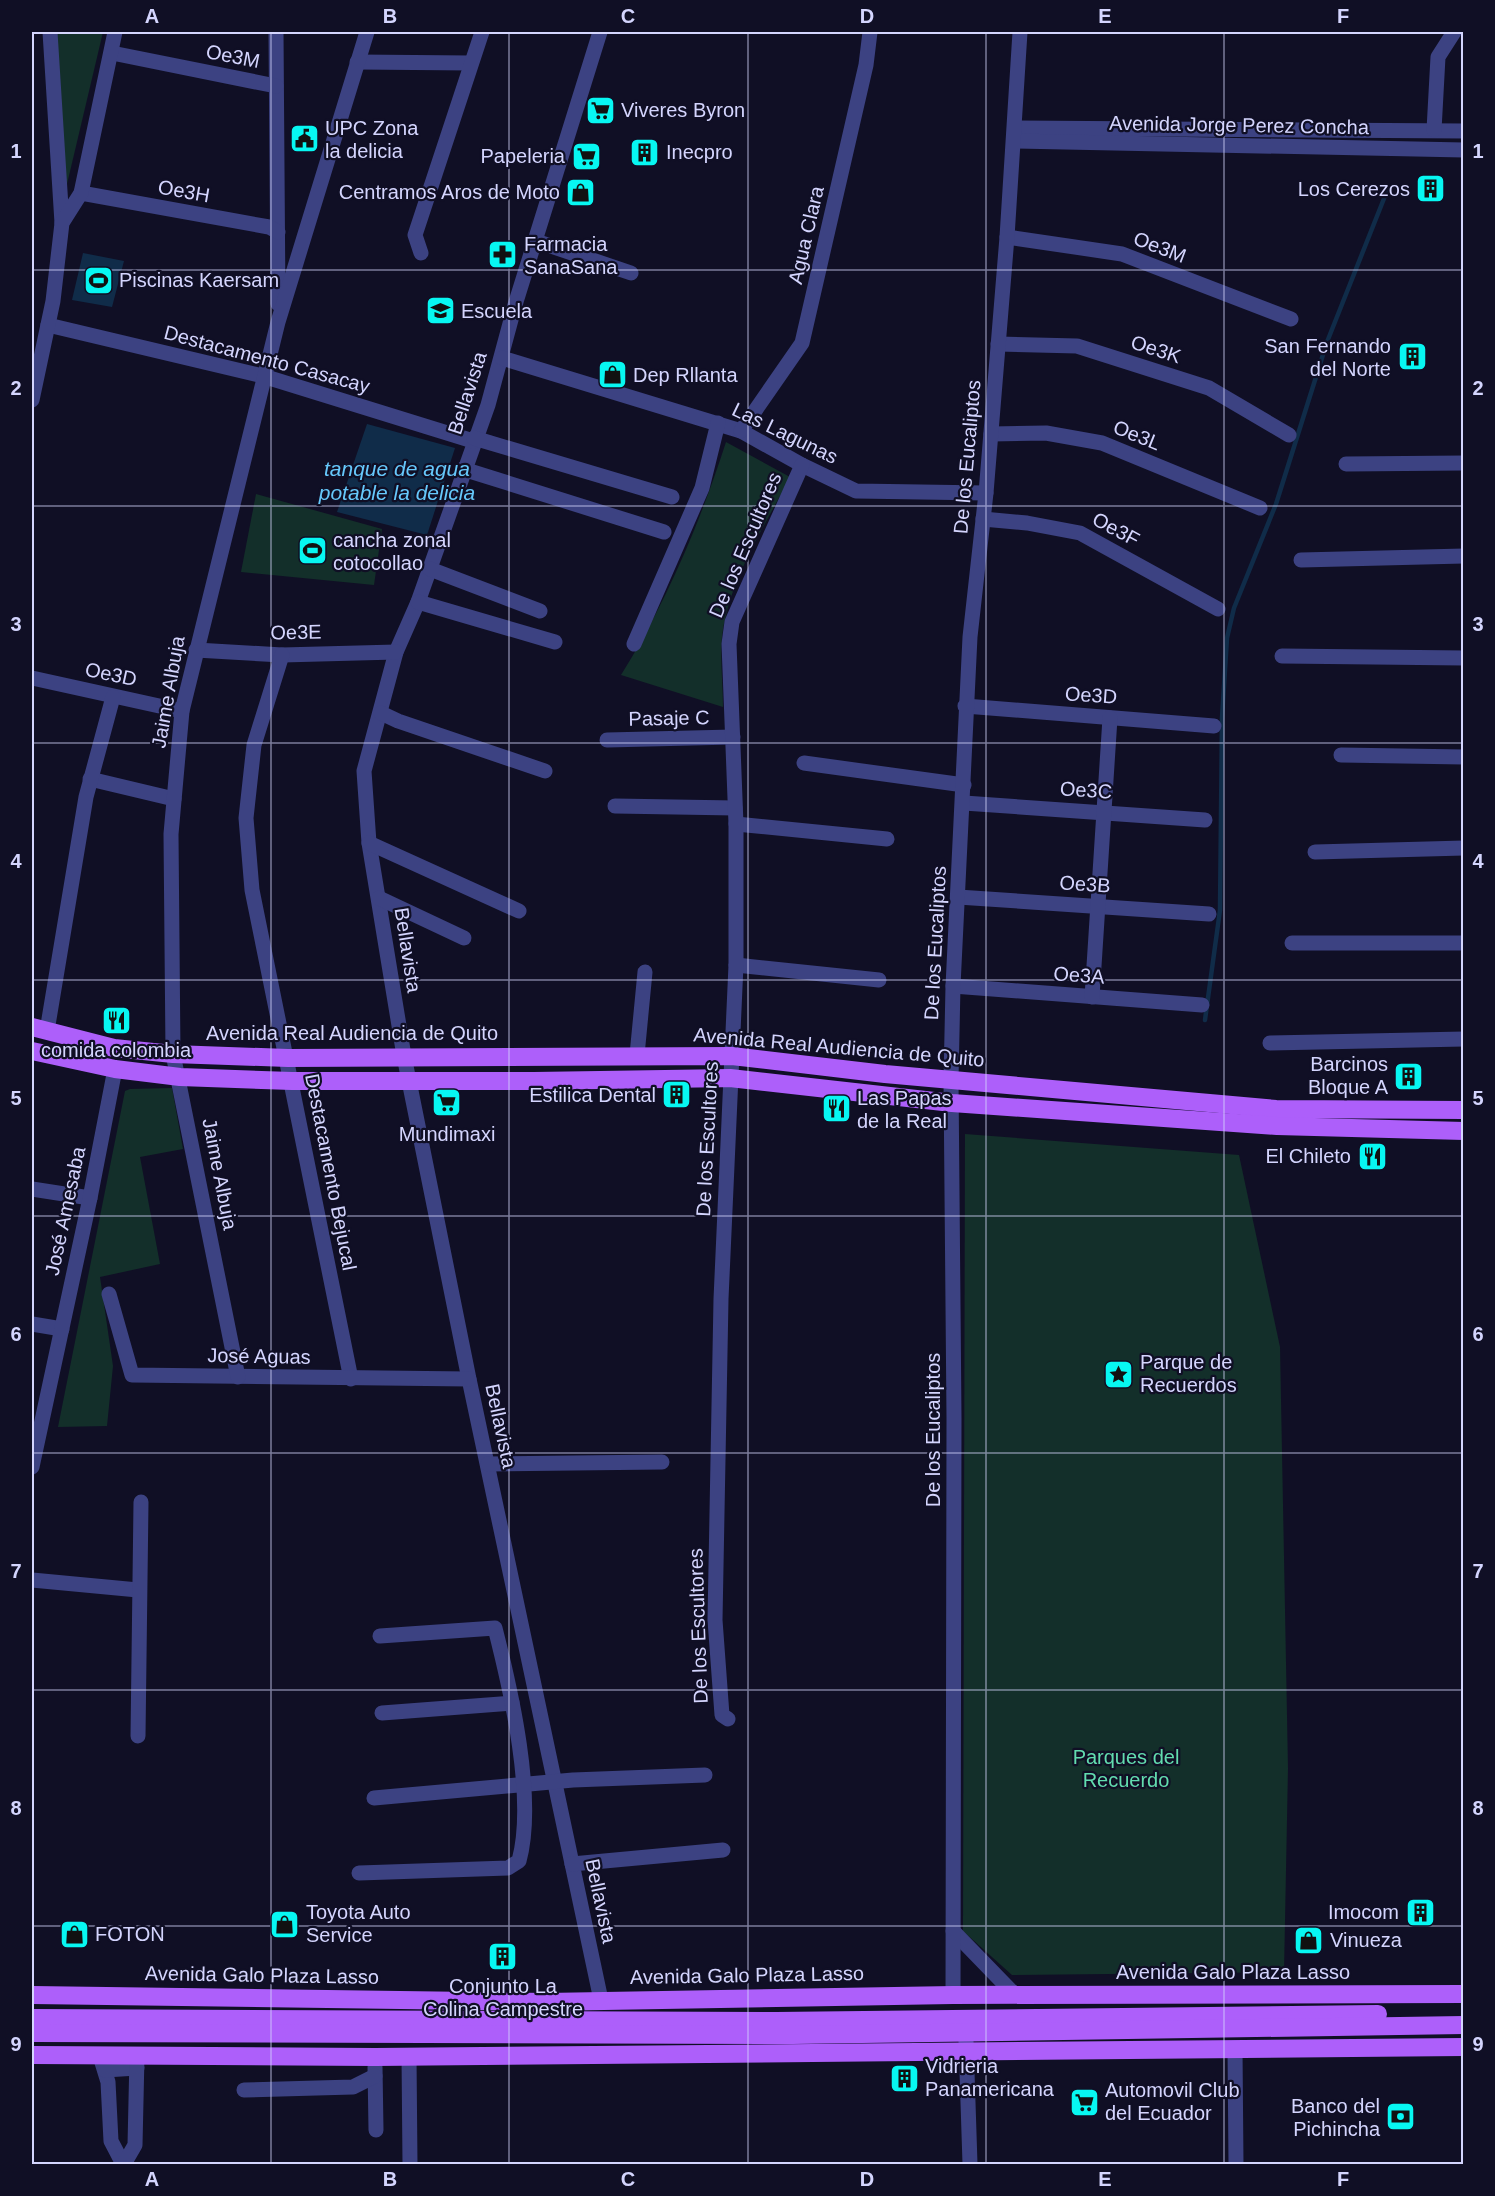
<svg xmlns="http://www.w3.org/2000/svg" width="1495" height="2196" font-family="Helvetica,sans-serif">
	<rect width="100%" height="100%" fill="#100f25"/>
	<g fill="#132f2a">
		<path d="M 56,32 L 103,32 L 63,201 Z"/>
		<path d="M 726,442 L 790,477 C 767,522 736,569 725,619 C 718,646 723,679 723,707 L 621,675 C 666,603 700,523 726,442 Z"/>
		<path d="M 256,494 L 382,529 L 374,585 L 241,572 Z"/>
		<path d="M 172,1088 L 183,1149 L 140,1157 L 160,1264 L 100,1277 L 113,1366 L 107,1426 L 58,1427 L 125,1091 L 130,1089 Z"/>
		<path d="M 965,1134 L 1239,1155 L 1280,1347 L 1288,1768 L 1284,1972 L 1012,1975 L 963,1931 Z"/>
	</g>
	<g fill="#102c49">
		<path d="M 83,253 L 124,261 L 112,307 L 72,300 Z"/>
		<path d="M 367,424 L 455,448 L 427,535 L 337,512 Z"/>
	</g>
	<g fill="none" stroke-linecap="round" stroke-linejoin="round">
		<path stroke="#102c49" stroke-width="4.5" d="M 1205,1020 L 1220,910 L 1222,718 L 1227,638 L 1234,608 L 1276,504 L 1327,342 L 1387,191"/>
		<g stroke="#3c4282" stroke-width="15">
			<path d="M 50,32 L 62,223"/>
			<path d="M 276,32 L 278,304"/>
			<path d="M 600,32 L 515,305 L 488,405 L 418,602 L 396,652 L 364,771 L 369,843 L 404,1056 L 469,1379 L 601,2000"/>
			<path d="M 112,53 L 276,86"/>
			<path d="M 357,62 L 471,63"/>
			<path d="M 1015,128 L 1464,131"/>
			<path d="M 1434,130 L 1438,57 L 1454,32"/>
			<path d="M 1014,141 L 1464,150"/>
			<path d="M 81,193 L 269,227 L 278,232"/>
			<path d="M 1007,237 L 1122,254 L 1291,319"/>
			<path d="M 536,241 L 631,273"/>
			<path d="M 421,253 L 415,235 L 482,32"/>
			<path d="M 48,325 L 263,376 L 473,441"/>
			<path d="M 998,344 L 1077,346 L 1209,388 L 1289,435"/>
			<path d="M 502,358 L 741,431 L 802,465 L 856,491 L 986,493"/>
			<path d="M 32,400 L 53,301 L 62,223 L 81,193 L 115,32"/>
			<path d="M 741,431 L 802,343 L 866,65 L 870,32"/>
			<path d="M 991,434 L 1046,433 L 1102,443 L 1260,508"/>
			<path d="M 474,438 L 672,497"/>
			<path d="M 1346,464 L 1464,463"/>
			<path d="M 463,469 L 664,532"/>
			<path d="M 983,519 L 1027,523 L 1080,533 L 1218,609"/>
			<path d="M 1301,560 L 1464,556"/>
			<path d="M 430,569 L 540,611"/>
			<path d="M 418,602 L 555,642"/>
			<path d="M 634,644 L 702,488 L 718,423"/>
			<path d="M 196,650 L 282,655 L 396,652"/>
			<path d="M 282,655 L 254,745 L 246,818 L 252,890 L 351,1379"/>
			<path d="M 1282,656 L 1464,658"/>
			<path d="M 32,678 L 182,711"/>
			<path d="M 965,706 L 1214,726"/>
			<path d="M 381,713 L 398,721 L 545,771"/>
			<path d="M 607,740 L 733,737"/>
			<path d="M 1341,755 L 1464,757"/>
			<path d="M 804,763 L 964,785"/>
			<path d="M 90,779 L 174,799"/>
			<path d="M 964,803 L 1205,820"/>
			<path d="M 615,806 L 735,808"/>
			<path d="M 736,824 L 887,839"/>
			<path d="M 369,843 L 519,911"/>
			<path d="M 1315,852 L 1464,848"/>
			<path d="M 958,897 L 1209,914"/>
			<path d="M 379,898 L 464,938"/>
			<path d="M 1292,943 L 1464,943"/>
			<path d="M 736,965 L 879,980"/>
			<path d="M 953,986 L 1202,1005"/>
			<path d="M 1092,997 L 1110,718"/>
			<path d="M 47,1031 L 86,797 L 113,697"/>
			<path d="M 1270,1043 L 1464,1039"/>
			<path d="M 637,1055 L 645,972"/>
			<path d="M 32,1189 L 90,1198"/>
			<path d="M 109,1294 L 132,1375 L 469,1379"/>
			<path d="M 32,1324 L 62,1329"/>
			<path d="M 238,1377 L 173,1054 L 171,834 L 182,711 L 278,322 L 367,32"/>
			<path d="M 488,1464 L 662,1462"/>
			<path d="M 32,1467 L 90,1198 L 115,1069"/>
			<path d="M 32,1580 L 138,1590"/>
			<path d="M 382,1713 L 512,1703"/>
			<path d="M 728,1719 L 722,1715 L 715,1620 L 721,1299 L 736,965 L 736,824 L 729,644 L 732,622 L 802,465"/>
			<path d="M 138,1736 L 141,1502"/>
			<path d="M 374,1798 L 573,1780 L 705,1775"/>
			<path d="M 572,1864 L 723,1850"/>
			<path d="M 359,1873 L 508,1868 L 519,1861 C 536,1799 511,1691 495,1628 L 380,1636"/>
			<path d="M 953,1931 L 1015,1995"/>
			<path d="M 953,1995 L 954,1418 L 951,1080 L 953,986 L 970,637 L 986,493 L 1007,237 L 1020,32"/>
			<path d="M 966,2041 L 970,2164"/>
			<path d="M 1235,2049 L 1236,2164"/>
			<path d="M 100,2056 L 108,2082 L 111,2141 L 123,2164"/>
			<path d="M 409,2056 L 410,2164"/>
			<path d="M 375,2067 L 376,2130"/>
			<path d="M 105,2070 L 137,2068"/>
			<path d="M 244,2090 L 353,2087 L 375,2076"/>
			<path d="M 124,2164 L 135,2145 L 137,2056"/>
		</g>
		<g stroke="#ad5ffa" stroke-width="18">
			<path d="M 32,1027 L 114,1048 L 173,1054 L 288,1058 L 732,1056 L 885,1074 L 1276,1109 L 1464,1110"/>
			<path d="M 32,1051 L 115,1069 L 180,1077 L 292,1081 L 534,1081 L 730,1078 L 952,1103 L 1277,1126 L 1464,1131"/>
			<path d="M 32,1995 L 546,2002 L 953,1995 L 1464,1994"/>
			<path d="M 32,2018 L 776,2021 L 1378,2014"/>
			<path d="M 32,2033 L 793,2035 L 1464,2025"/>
			<path d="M 32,2055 L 375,2057 L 1464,2047"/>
		</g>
	</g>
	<path fill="none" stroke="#d4d5fe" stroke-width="1.5" stroke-opacity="0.55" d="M 271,32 L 271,2164M 509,32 L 509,2164M 748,32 L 748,2164M 986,32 L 986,2164M 1224,32 L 1224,2164M 32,270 L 1464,270M 32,506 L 1464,506M 32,743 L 1464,743M 32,980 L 1464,980M 32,1216 L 1464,1216M 32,1453 L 1464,1453M 32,1690 L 1464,1690M 32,1926 L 1464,1926"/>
	<defs>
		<symbol id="supermarket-square" viewBox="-11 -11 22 22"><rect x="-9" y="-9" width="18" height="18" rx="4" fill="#07f7f2" stroke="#100f25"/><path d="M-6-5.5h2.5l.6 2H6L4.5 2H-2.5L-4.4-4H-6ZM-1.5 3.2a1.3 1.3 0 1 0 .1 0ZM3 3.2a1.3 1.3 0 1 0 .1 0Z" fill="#111"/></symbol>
		<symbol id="civic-square" viewBox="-11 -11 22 22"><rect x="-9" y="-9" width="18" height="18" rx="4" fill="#07f7f2" stroke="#100f25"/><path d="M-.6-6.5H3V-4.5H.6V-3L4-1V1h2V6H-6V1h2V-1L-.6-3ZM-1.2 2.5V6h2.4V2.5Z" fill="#111"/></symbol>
		<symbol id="building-square" viewBox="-11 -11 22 22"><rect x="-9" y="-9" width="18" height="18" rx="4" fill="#07f7f2" stroke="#100f25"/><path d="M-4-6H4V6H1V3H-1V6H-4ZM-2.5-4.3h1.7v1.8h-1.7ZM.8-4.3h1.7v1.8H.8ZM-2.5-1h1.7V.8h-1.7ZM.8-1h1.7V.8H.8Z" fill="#111"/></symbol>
		<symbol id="shop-square" viewBox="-11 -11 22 22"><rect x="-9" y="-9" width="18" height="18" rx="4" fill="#07f7f2" stroke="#100f25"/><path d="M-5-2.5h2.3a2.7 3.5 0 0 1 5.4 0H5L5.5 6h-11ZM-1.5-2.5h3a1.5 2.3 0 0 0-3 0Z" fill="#111"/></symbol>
		<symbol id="pharmacy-square" viewBox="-11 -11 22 22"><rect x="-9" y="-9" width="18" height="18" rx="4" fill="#07f7f2" stroke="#100f25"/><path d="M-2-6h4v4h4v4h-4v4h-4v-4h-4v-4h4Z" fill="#111"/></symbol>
		<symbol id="stadium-square" viewBox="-11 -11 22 22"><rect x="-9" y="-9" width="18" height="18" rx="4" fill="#07f7f2" stroke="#100f25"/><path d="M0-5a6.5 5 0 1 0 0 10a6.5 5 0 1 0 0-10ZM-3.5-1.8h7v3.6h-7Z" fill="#111"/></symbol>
		<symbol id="school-square" viewBox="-11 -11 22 22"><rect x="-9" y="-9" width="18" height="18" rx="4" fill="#07f7f2" stroke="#100f25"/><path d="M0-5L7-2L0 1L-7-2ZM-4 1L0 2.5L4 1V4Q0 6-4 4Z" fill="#111"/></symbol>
		<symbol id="restaurant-square" viewBox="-11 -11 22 22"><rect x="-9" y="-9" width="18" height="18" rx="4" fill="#07f7f2" stroke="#100f25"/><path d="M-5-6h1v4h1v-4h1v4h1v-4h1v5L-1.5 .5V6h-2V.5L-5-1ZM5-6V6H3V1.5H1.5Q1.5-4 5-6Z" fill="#111"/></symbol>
		<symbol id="sight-square" viewBox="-11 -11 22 22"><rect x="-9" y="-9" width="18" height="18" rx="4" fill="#07f7f2" stroke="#100f25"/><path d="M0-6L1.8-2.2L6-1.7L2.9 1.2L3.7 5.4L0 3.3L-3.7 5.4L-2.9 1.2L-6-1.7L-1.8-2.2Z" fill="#111"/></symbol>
		<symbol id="bank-square" viewBox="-11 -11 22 22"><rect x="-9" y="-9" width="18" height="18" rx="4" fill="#07f7f2" stroke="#100f25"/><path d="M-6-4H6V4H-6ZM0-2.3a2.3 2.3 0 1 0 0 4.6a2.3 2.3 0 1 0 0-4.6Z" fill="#111"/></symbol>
	</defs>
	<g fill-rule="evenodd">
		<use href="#supermarket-square" x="584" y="94" width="33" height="33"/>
		<use href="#civic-square" x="288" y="122" width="33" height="33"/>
		<use href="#building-square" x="628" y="136" width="33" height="33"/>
		<use href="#supermarket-square" x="570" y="140" width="33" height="33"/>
		<use href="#building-square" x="1414" y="172" width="33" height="33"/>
		<use href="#shop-square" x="564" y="176" width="33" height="33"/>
		<use href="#pharmacy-square" x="486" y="238" width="33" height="33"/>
		<use href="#stadium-square" x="82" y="264" width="33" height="33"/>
		<use href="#school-square" x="424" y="294" width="33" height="33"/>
		<use href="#building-square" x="1396" y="340" width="33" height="33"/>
		<use href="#shop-square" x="596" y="358" width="33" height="33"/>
		<use href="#stadium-square" x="296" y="534" width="33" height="33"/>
		<use href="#restaurant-square" x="100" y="1004" width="33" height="33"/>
		<use href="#building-square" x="1392" y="1060" width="33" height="33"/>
		<use href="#building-square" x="660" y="1078" width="33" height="33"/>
		<use href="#supermarket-square" x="430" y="1086" width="33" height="33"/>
		<use href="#restaurant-square" x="820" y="1092" width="33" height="33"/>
		<use href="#restaurant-square" x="1356" y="1140" width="33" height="33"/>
		<use href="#sight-square" x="1102" y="1358" width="33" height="33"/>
		<use href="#building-square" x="1404" y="1896" width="33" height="33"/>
		<use href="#shop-square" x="268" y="1908" width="33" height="33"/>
		<use href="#shop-square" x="58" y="1918" width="33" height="33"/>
		<use href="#shop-square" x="1292" y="1924" width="33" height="33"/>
		<use href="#building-square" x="486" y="1940" width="33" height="33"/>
		<use href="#building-square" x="888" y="2062" width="33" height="33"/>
		<use href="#supermarket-square" x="1068" y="2086" width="33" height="33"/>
		<use href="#bank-square" x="1384" y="2100" width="33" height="33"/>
	</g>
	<g text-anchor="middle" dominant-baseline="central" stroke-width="4.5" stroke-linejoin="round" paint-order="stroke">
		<g font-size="20" fill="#d4d5fe" stroke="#100f25">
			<text transform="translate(233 56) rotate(11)">Oe3M</text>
			<text transform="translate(1239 125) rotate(1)">Avenida Jorge Perez Concha</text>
			<text transform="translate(184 191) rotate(10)">Oe3H</text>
			<text transform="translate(806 235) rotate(-77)">Agua Clara</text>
			<text transform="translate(1160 247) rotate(21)">Oe3M</text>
			<text transform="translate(1156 349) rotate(18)">Oe3K</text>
			<text transform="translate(267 359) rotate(15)">Destacamento Casacay</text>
			<text transform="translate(467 393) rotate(-72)">Bellavista</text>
			<text transform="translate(785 433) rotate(26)">Las Lagunas</text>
			<text transform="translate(1137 435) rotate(22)">Oe3L</text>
			<text transform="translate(967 457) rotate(-85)">De los Eucaliptos</text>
			<text transform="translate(1116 529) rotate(28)">Oe3F</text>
			<text transform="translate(745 545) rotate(-67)">De los Escultores</text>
			<text transform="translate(296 632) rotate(-1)">Oe3E</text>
			<text transform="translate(111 674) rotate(12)">Oe3D</text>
			<text transform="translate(168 692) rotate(-80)">Jaime Albuja</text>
			<text transform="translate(1091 695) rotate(4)">Oe3D</text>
			<text transform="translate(669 718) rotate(-1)">Pasaje C</text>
			<text transform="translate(1086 790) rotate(4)">Oe3C</text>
			<text transform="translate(1085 884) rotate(4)">Oe3B</text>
			<text transform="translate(935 943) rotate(-87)">De los Eucaliptos</text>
			<text transform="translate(408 950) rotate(81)">Bellavista</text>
			<text transform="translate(1079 975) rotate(4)">Oe3A</text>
			<text x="352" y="1033">Avenida Real Audiencia de Quito</text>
			<text transform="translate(839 1047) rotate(5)">Avenida Real Audiencia de Quito</text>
			<text transform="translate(707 1139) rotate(-87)">De los Escultores</text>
			<text transform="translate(331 1172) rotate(79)">Destacamento Bejucal</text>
			<text transform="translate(220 1174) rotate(79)">Jaime Albuja</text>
			<text transform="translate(65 1211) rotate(-78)">José Amesaba</text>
			<text transform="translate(259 1356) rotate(1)">José Aguas</text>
			<text transform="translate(501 1426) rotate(78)">Bellavista</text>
			<text transform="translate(933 1430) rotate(-90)">De los Eucaliptos</text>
			<text transform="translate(698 1626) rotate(-92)">De los Escultores</text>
			<text transform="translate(601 1901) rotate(78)">Bellavista</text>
			<text x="1233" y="1972">Avenida Galo Plaza Lasso</text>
			<text transform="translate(262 1975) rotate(1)">Avenida Galo Plaza Lasso</text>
			<text transform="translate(747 1975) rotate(-1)">Avenida Galo Plaza Lasso</text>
		</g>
		<g font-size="20" fill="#d4d5fe" stroke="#100f25" text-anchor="start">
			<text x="621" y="110">Viveres Byron</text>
			<text x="325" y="128">UPC Zona<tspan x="325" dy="23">la delicia</tspan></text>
			<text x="666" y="152">Inecpro</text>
			<text x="565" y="156" text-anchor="end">Papeleria</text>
			<text x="1410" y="189" text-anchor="end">Los Cerezos</text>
			<text x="560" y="192" text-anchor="end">Centramos Aros de Moto</text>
			<text x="524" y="244">Farmacia<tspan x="524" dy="23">SanaSana</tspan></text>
			<text x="119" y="280">Piscinas Kaersam</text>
			<text x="461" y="311">Escuela</text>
			<text x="1391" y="346" text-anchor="end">San Fernando<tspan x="1391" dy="23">del Norte</tspan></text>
			<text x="633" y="375">Dep Rllanta</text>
			<text x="333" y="540">cancha zonal<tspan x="333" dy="23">cotocollao</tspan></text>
			<text x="116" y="1050" text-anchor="middle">comida colombia</text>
			<text x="1388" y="1064" text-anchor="end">Barcinos<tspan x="1388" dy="23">Bloque A</tspan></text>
			<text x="656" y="1095" text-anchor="end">Estilica Dental</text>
			<text x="857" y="1098">Las Papas<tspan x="857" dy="23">de la Real</tspan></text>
			<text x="447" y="1134" text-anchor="middle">Mundimaxi</text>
			<text x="1351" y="1156" text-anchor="end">El Chileto</text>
			<text x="1140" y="1362">Parque de<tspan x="1140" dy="23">Recuerdos</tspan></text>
			<text x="306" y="1912">Toyota Auto<tspan x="306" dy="23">Service</tspan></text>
			<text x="1399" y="1912" text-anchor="end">Imocom</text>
			<text x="95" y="1934">FOTON</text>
			<text x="1330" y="1940">Vinueza</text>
			<text x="503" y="1986" text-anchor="middle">Conjunto La<tspan x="503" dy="23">Colina Campestre</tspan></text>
			<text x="925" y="2066">Vidrieria<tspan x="925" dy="23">Panamericana</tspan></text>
			<text x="1105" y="2090">Automovil Club<tspan x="1105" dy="23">del Ecuador</tspan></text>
			<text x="1380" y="2106" text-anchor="end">Banco del<tspan x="1380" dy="23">Pichincha</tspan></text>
		</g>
		<g font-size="20" fill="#62dcaf" stroke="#100f25">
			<text x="1126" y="1757">Parques del<tspan x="1126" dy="23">Recuerdo</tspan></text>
		</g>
		<g font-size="21" font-style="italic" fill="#66c8fb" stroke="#100f25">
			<text x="397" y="468">tanque de agua<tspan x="397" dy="24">potable la delicia</tspan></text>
		</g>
	</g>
	<rect width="1495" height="2196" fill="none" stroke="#100f25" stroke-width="66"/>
	<rect x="33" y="33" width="1429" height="2130" fill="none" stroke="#d4d5fe" stroke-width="2"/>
	<g font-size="20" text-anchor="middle" font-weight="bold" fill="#d4d5fe">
		<text x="152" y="23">A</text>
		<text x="390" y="23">B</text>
		<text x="628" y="23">C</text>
		<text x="867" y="23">D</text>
		<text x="1105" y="23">E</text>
		<text x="1343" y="23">F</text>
		<text x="16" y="158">1</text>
		<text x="1478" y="158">1</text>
		<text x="16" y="395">2</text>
		<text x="1478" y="395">2</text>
		<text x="16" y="631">3</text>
		<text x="1478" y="631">3</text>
		<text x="16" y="868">4</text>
		<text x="1478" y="868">4</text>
		<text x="16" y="1105">5</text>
		<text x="1478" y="1105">5</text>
		<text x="16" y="1341">6</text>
		<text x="1478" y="1341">6</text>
		<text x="16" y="1578">7</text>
		<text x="1478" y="1578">7</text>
		<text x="16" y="1815">8</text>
		<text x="1478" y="1815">8</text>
		<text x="16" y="2051">9</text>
		<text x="1478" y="2051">9</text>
		<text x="152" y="2186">A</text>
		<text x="390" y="2186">B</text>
		<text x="628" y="2186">C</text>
		<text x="867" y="2186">D</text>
		<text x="1105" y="2186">E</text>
		<text x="1343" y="2186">F</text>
	</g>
</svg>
